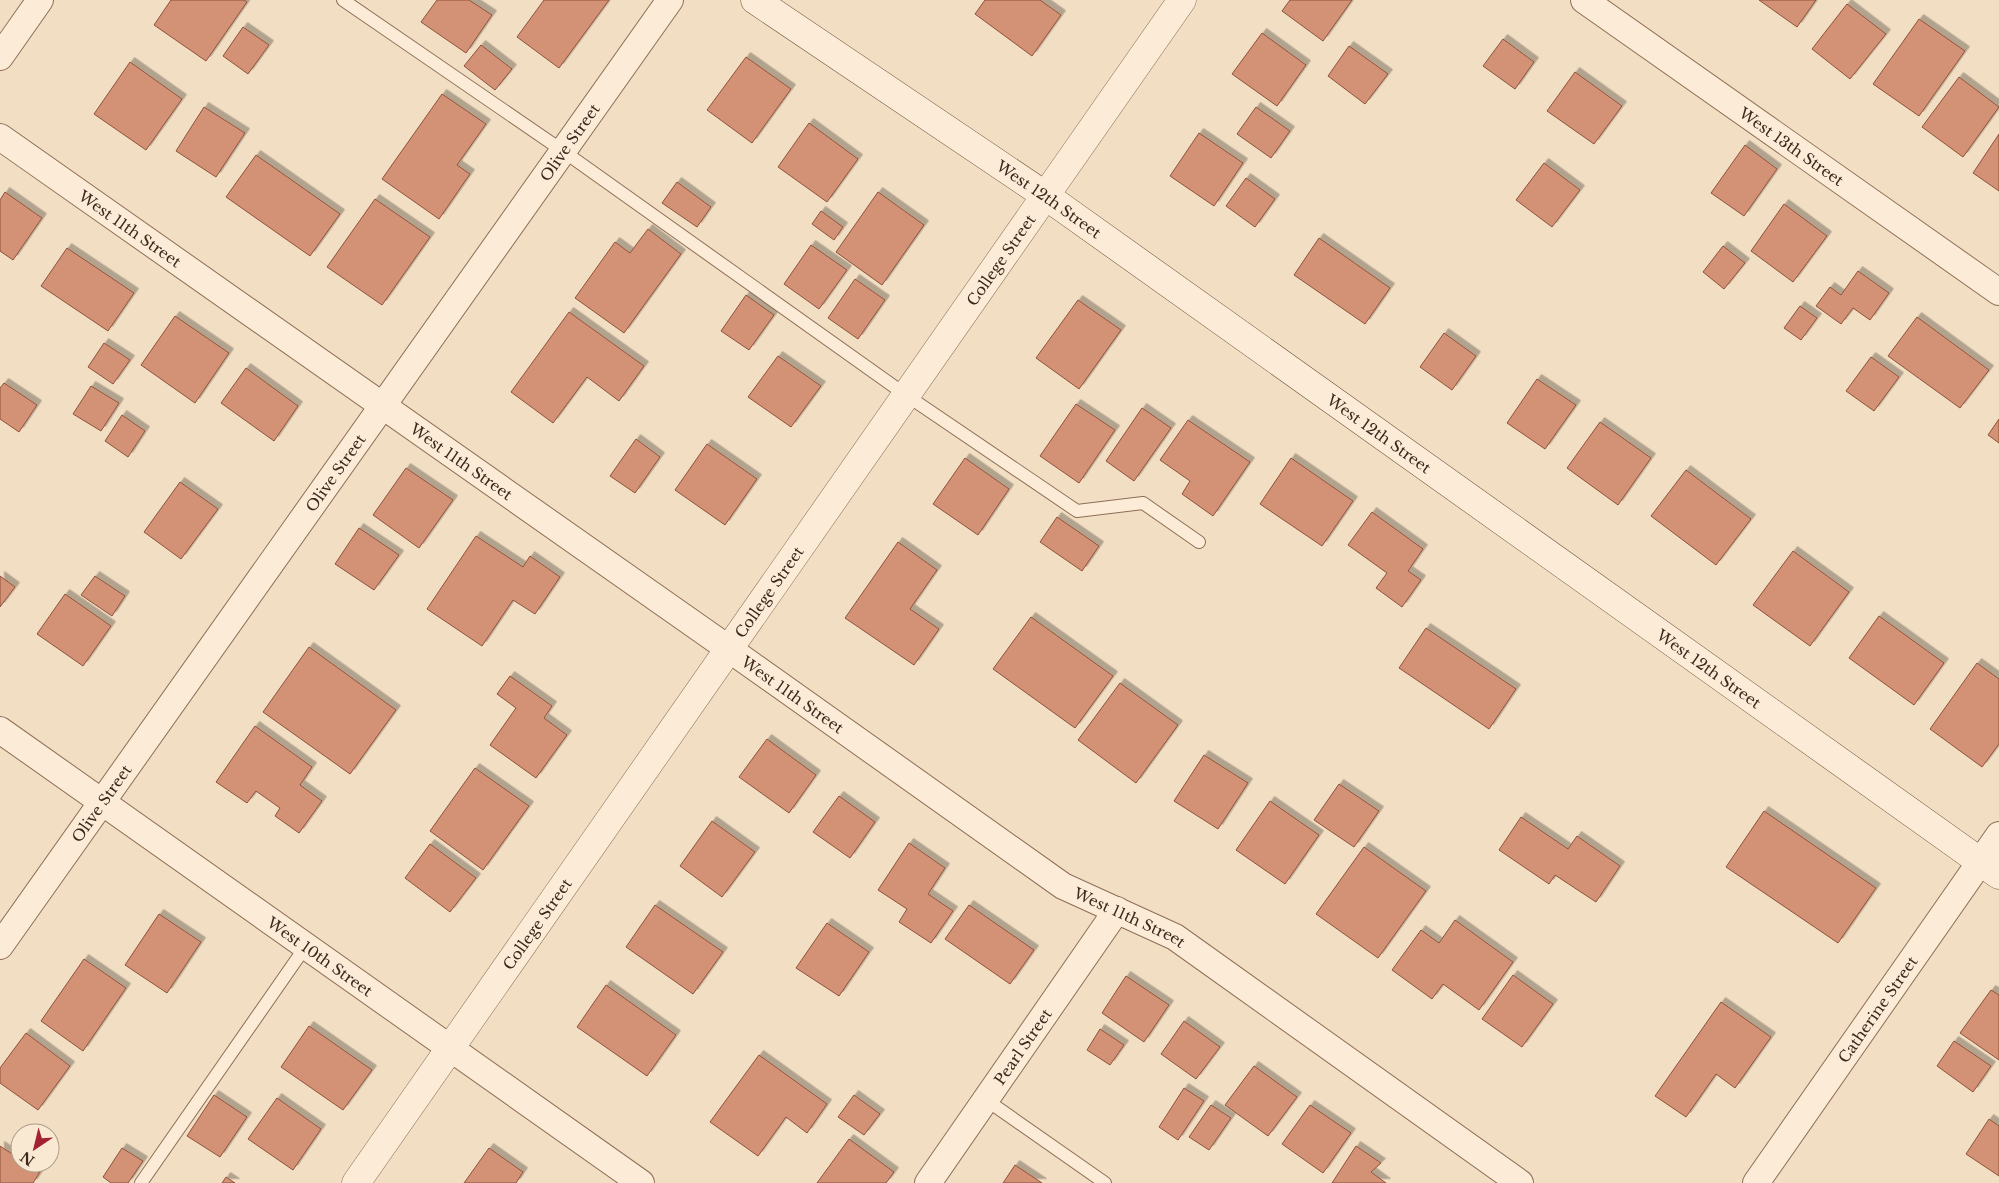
<svg xmlns="http://www.w3.org/2000/svg" width="1999" height="1183" font-family="'Libre Baskerville',serif">
	<defs>
		<filter id="shadow"><feDropShadow dx="4.5" dy="-4.5" stdDeviation="0" flood-color="#0004"/></filter>
	</defs>
	<rect width="100%" height="100%" fill="#f2dec2"/>
	<g fill="#d39175" stroke="#8f523b" filter="url(#shadow)">
		<path d="M 171,0 L 244,0 L 247,2 L 206,61 L 154,25 Z"/>
		<path d="M 437,0 L 469,0 L 492,15 L 466,53 L 421,22 Z"/>
		<path d="M 544,0 L 609,0 L 559,68 L 517,37 Z"/>
		<path d="M 985,0 L 1040,0 L 1061,15 L 1032,56 L 975,14 Z"/>
		<path d="M 1290,0 L 1352,0 L 1323,41 L 1282,11 Z"/>
		<path d="M 1759,0 L 1816,0 L 1797,27 Z"/>
		<path d="M 1847,4 L 1886,34 L 1850,79 L 1812,49 Z"/>
		<path d="M 1919,19 L 1965,51 L 1919,116 L 1873,84 Z"/>
		<path d="M 243,27 L 269,45 L 248,74 L 223,56 Z"/>
		<path d="M 1262,33 L 1306,65 L 1277,106 L 1232,74 Z"/>
		<path d="M 1503,39 L 1534,62 L 1515,89 L 1483,66 Z"/>
		<path d="M 481,45 L 512,69 L 495,90 L 464,66 Z"/>
		<path d="M 1349,46 L 1388,74 L 1365,104 L 1328,76 Z"/>
		<path d="M 746,57 L 791,89 L 752,143 L 707,110 Z"/>
		<path d="M 130,62 L 182,99 L 146,150 L 94,114 Z"/>
		<path d="M 1575,72 L 1622,106 L 1594,144 L 1547,111 Z"/>
		<path d="M 1959,77 L 1999,107 L 1963,157 L 1922,127 Z"/>
		<path d="M 442,94 L 486,124 L 457,165 L 470,174 L 439,219 L 382,179 Z"/>
		<path d="M 204,107 L 245,133 L 216,177 L 176,151 Z"/>
		<path d="M 1256,107 L 1290,131 L 1271,158 L 1237,134 Z"/>
		<path d="M 809,123 L 858,159 L 827,202 L 778,167 Z"/>
		<path d="M 1199,133 L 1243,163 L 1214,206 L 1170,176 Z"/>
		<path d="M 1999,134 L 1999,191 L 1973,173 Z"/>
		<path d="M 1745,145 L 1777,169 L 1744,216 L 1711,193 Z"/>
		<path d="M 256,155 L 340,214 L 310,256 L 226,197 Z"/>
		<path d="M 1544,163 L 1580,190 L 1552,227 L 1516,200 Z"/>
		<path d="M 1246,178 L 1275,199 L 1255,227 L 1226,206 Z"/>
		<path d="M 677,182 L 711,207 L 697,227 L 662,203 Z"/>
		<path d="M 5,192 L 42,218 L 13,260 L 0,251 L 0,200 Z"/>
		<path d="M 878,192 L 924,225 L 882,285 L 836,252 Z"/>
		<path d="M 375,199 L 430,237 L 382,305 L 327,267 Z"/>
		<path d="M 1784,204 L 1827,236 L 1793,282 L 1751,251 Z"/>
		<path d="M 821,211 L 843,227 L 834,240 L 812,224 Z"/>
		<path d="M 648,229 L 681,254 L 624,333 L 575,298 L 615,242 L 630,253 Z"/>
		<path d="M 1319,238 L 1390,288 L 1365,324 L 1294,275 Z"/>
		<path d="M 811,245 L 847,270 L 819,309 L 784,284 Z"/>
		<path d="M 1723,246 L 1745,263 L 1724,289 L 1703,272 Z"/>
		<path d="M 67,248 L 134,293 L 108,331 L 41,286 Z"/>
		<path d="M 1858,271 L 1889,293 L 1870,320 L 1853,308 L 1841,324 L 1816,306 L 1830,287 L 1841,295 Z"/>
		<path d="M 855,279 L 885,300 L 858,339 L 828,318 Z"/>
		<path d="M 746,295 L 774,315 L 749,350 L 721,331 Z"/>
		<path d="M 1078,300 L 1121,330 L 1079,389 L 1036,358 Z"/>
		<path d="M 1800,306 L 1817,318 L 1801,340 L 1784,328 Z"/>
		<path d="M 569,312 L 644,366 L 619,401 L 587,377 L 553,423 L 511,392 Z"/>
		<path d="M 175,316 L 229,353 L 195,403 L 141,365 Z"/>
		<path d="M 1917,317 L 1989,370 L 1960,408 L 1888,356 Z"/>
		<path d="M 1444,333 L 1476,356 L 1452,390 L 1420,367 Z"/>
		<path d="M 104,343 L 130,360 L 113,384 L 88,367 Z"/>
		<path d="M 778,356 L 821,386 L 791,427 L 748,397 Z"/>
		<path d="M 1871,357 L 1899,377 L 1874,411 L 1846,391 Z"/>
		<path d="M 246,368 L 298,406 L 274,441 L 221,403 Z"/>
		<path d="M 1537,379 L 1576,405 L 1545,449 L 1507,423 Z"/>
		<path d="M 4,383 L 37,405 L 19,432 L 0,419 L 0,388 Z"/>
		<path d="M 91,386 L 119,403 L 101,431 L 73,414 Z"/>
		<path d="M 1076,404 L 1115,430 L 1079,483 L 1040,456 Z"/>
		<path d="M 1142,408 L 1171,428 L 1134,481 L 1106,461 Z"/>
		<path d="M 122,415 L 145,431 L 128,457 L 105,441 Z"/>
		<path d="M 1999,419 L 1999,443 L 1988,435 Z"/>
		<path d="M 1188,420 L 1250,462 L 1213,516 L 1182,494 L 1190,481 L 1160,460 Z"/>
		<path d="M 1600,422 L 1651,458 L 1618,505 L 1567,468 Z"/>
		<path d="M 636,439 L 660,457 L 635,493 L 610,476 Z"/>
		<path d="M 707,444 L 757,479 L 725,525 L 675,490 Z"/>
		<path d="M 965,458 L 1009,489 L 978,535 L 933,504 Z"/>
		<path d="M 1291,458 L 1353,501 L 1322,546 L 1260,504 Z"/>
		<path d="M 406,468 L 453,500 L 419,548 L 373,515 Z"/>
		<path d="M 1686,470 L 1751,519 L 1716,565 L 1651,516 Z"/>
		<path d="M 180,482 L 218,509 L 181,559 L 144,532 Z"/>
		<path d="M 1372,512 L 1423,549 L 1408,571 L 1421,580 L 1402,607 L 1376,588 L 1387,573 L 1348,545 Z"/>
		<path d="M 1057,517 L 1099,546 L 1082,571 L 1040,542 Z"/>
		<path d="M 359,528 L 399,555 L 374,590 L 335,564 Z"/>
		<path d="M 476,536 L 523,567 L 530,556 L 560,577 L 535,614 L 513,600 L 482,646 L 427,609 Z"/>
		<path d="M 898,542 L 937,570 L 910,609 L 939,629 L 914,665 L 845,618 Z"/>
		<path d="M 1793,551 L 1849,592 L 1810,646 L 1753,605 Z"/>
		<path d="M 0,576 L 15,587 L 0,607 Z"/>
		<path d="M 95,576 L 125,596 L 112,616 L 81,595 Z"/>
		<path d="M 65,594 L 111,626 L 83,666 L 37,634 Z"/>
		<path d="M 1879,616 L 1944,663 L 1914,705 L 1849,658 Z"/>
		<path d="M 1031,617 L 1113,676 L 1075,728 L 993,669 Z"/>
		<path d="M 1426,628 L 1516,689 L 1489,729 L 1399,668 Z"/>
		<path d="M 309,647 L 396,710 L 350,774 L 263,712 Z"/>
		<path d="M 1977,663 L 1999,679 L 1999,744 L 1982,767 L 1930,729 Z"/>
		<path d="M 510,676 L 552,706 L 544,718 L 567,735 L 536,778 L 490,745 L 516,708 L 497,694 Z"/>
		<path d="M 1120,683 L 1178,725 L 1136,783 L 1078,740 Z"/>
		<path d="M 255,726 L 312,767 L 300,785 L 322,801 L 299,833 L 275,816 L 280,808 L 256,791 L 247,803 L 216,782 Z"/>
		<path d="M 767,739 L 816,775 L 789,813 L 739,777 Z"/>
		<path d="M 1204,755 L 1248,783 L 1218,829 L 1174,801 Z"/>
		<path d="M 475,768 L 529,806 L 483,870 L 430,831 Z"/>
		<path d="M 1339,784 L 1379,811 L 1354,847 L 1314,820 Z"/>
		<path d="M 839,796 L 875,822 L 850,858 L 813,832 Z"/>
		<path d="M 1270,801 L 1319,835 L 1285,884 L 1236,850 Z"/>
		<path d="M 1764,811 L 1876,888 L 1838,943 L 1726,867 Z"/>
		<path d="M 1521,817 L 1568,849 L 1577,836 L 1620,866 L 1596,902 L 1555,875 L 1549,884 L 1499,850 Z"/>
		<path d="M 712,821 L 755,852 L 722,897 L 680,866 Z"/>
		<path d="M 909,843 L 945,868 L 928,894 L 953,911 L 931,943 L 899,922 L 907,909 L 878,890 Z"/>
		<path d="M 430,844 L 476,878 L 450,912 L 405,878 Z"/>
		<path d="M 1364,847 L 1426,891 L 1378,958 L 1316,914 Z"/>
		<path d="M 655,905 L 723,952 L 693,994 L 626,947 Z"/>
		<path d="M 969,905 L 1034,950 L 1010,984 L 945,939 Z"/>
		<path d="M 159,914 L 201,942 L 167,993 L 125,965 Z"/>
		<path d="M 1455,920 L 1513,962 L 1479,1010 L 1443,984 L 1432,999 L 1392,970 L 1421,930 L 1439,943 Z"/>
		<path d="M 827,923 L 869,952 L 839,996 L 796,968 Z"/>
		<path d="M 84,959 L 126,988 L 83,1051 L 41,1021 Z"/>
		<path d="M 1513,975 L 1553,1004 L 1522,1047 L 1482,1019 Z"/>
		<path d="M 1126,976 L 1169,1005 L 1144,1042 L 1102,1013 Z"/>
		<path d="M 606,985 L 676,1035 L 647,1076 L 577,1027 Z"/>
		<path d="M 1991,990 L 1999,995 L 1999,1060 L 1960,1033 Z"/>
		<path d="M 1721,1002 L 1771,1037 L 1735,1088 L 1716,1074 L 1686,1117 L 1655,1096 Z"/>
		<path d="M 1184,1021 L 1220,1047 L 1196,1079 L 1161,1054 Z"/>
		<path d="M 309,1026 L 372,1070 L 343,1110 L 281,1067 Z"/>
		<path d="M 1100,1029 L 1124,1045 L 1110,1065 L 1087,1050 Z"/>
		<path d="M 26,1033 L 70,1066 L 38,1110 L 0,1083 L 0,1068 Z"/>
		<path d="M 1954,1041 L 1991,1066 L 1973,1092 L 1937,1066 Z"/>
		<path d="M 759,1055 L 827,1104 L 807,1133 L 786,1117 L 758,1156 L 710,1122 Z"/>
		<path d="M 1254,1066 L 1297,1097 L 1268,1136 L 1225,1105 Z"/>
		<path d="M 1184,1088 L 1204,1101 L 1178,1140 L 1159,1127 Z"/>
		<path d="M 214,1095 L 247,1117 L 220,1157 L 187,1136 Z"/>
		<path d="M 854,1095 L 880,1114 L 864,1135 L 838,1117 Z"/>
		<path d="M 277,1098 L 321,1129 L 293,1170 L 248,1139 Z"/>
		<path d="M 1211,1105 L 1231,1118 L 1209,1150 L 1189,1137 Z"/>
		<path d="M 1310,1105 L 1351,1133 L 1323,1173 L 1282,1144 Z"/>
		<path d="M 1989,1119 L 1999,1126 L 1999,1176 L 1966,1154 Z"/>
		<path d="M 849,1139 L 894,1172 L 886,1183 L 817,1183 Z"/>
		<path d="M 0,1146 L 20,1159 L 20,1163 L 26,1163 L 40,1172 L 33,1183 L 0,1183 Z"/>
		<path d="M 1356,1146 L 1381,1163 L 1371,1172 L 1386,1183 L 1332,1183 Z"/>
		<path d="M 122,1148 L 143,1161 L 128,1183 L 111,1183 L 103,1177 Z"/>
		<path d="M 489,1148 L 523,1172 L 516,1183 L 464,1183 Z"/>
		<path d="M 1015,1165 L 1042,1183 L 1003,1183 Z"/>
		<path d="M 226,1177 L 235,1183 L 222,1183 Z"/>
	</g>
	<g fill="none" stroke-linecap="round" stroke-linejoin="round">
		<defs>
			<g id="service">
				<path d="M 343,0 L 563,151 L 906,395 L 1077,511 L 1143,503 L 1199,542"/>
				<path d="M 985,1099 L 1105,1183"/>
				<path d="M 141,1183 L 306,946"/>
			</g>
			<g id="minor">
				<path id="s1" d="M 1584,0 L 1999,292"/>
				<path d="M 0,57 L 40,0"/>
				<path id="s2" d="M 0,137 L 729,649 L 1063,886 L 1175,937 L 1520,1183"/>
				<path id="s3" d="M 0,730 L 641,1183"/>
				<path id="s4" d="M 0,946 L 670,0"/>
				<path id="s5" d="M 928,1183 L 1117,910"/>
				<path id="s6" d="M 1756,1183 L 1999,835"/>
			</g>
			<g id="tertiary">
				<path id="s7" d="M 356,1183 L 1182,0"/>
			</g>
			<g id="secondary">
				<path id="s8" d="M 755,0 L 1046,196 L 1999,875"/>
			</g>
		</defs>
		<use href="#service" stroke="#8e6e57" stroke-width="14"/>
		<use href="#minor" stroke="#8e6e57" stroke-width="28"/>
		<use href="#tertiary" stroke="#8e6e57" stroke-width="29"/>
		<use href="#secondary" stroke="#704f3b" stroke-width="29"/>
		<use href="#service" stroke="#fcecd7" stroke-width="12"/>
		<use href="#minor" stroke="#fcecd7" stroke-width="26"/>
		<use href="#tertiary" stroke="#fcecd7" stroke-width="28"/>
		<use href="#secondary" stroke="#fcecd7" stroke-width="28"/>
	</g>
	<g text-anchor="middle" dominant-baseline="central" stroke-width="4" stroke-linejoin="round" paint-order="stroke">
		<g font-size="15" fill="#3c281d" stroke="#f9e9d3">
			<text stroke="none"><textPath href="#s4" startOffset="985">Olive Street</textPath></text>
			<text stroke="none"><textPath href="#s1" startOffset="254">West 13th Street</textPath></text>
			<text stroke="none"><textPath href="#s8" startOffset="355">West 12th Street</textPath></text>
			<text stroke="none"><textPath href="#s2" startOffset="159">West 11th Street</textPath></text>
			<text stroke="none"><textPath href="#s7" startOffset="1126">College Street</textPath></text>
			<text stroke="none"><textPath href="#s8" startOffset="760">West 12th Street</textPath></text>
			<text stroke="none"><textPath href="#s2" startOffset="564">West 11th Street</textPath></text>
			<text stroke="none"><textPath href="#s4" startOffset="580">Olive Street</textPath></text>
			<text stroke="none"><textPath href="#s7" startOffset="721">College Street</textPath></text>
			<text stroke="none"><textPath href="#s8" startOffset="1165">West 12th Street</textPath></text>
			<text stroke="none"><textPath href="#s2" startOffset="969">West 11th Street</textPath></text>
			<text stroke="none"><textPath href="#s4" startOffset="175">Olive Street</textPath></text>
			<text stroke="none"><textPath href="#s2" startOffset="1374">West 11th Street</textPath></text>
			<text stroke="none"><textPath href="#s7" startOffset="316">College Street</textPath></text>
			<text stroke="none"><textPath href="#s3" startOffset="392">West 10th Street</textPath></text>
			<text stroke="none"><textPath href="#s6" startOffset="212">Catherine Street</textPath></text>
			<text stroke="none"><textPath href="#s5" startOffset="166">Pearl Street</textPath></text>
		</g>
	</g>
	<g transform="translate(35 1148) rotate(215)"><circle r="24" fill="#f9e9d3" stroke="#ad9c8a"/>
	<path d="M0-4L9 19L0 12L-9 19Z" fill="#a22232"/>
	<text y="-8" font-size="14" font-weight="bold" text-anchor="middle" fill="#3c281d">N</text>
	</g>
</svg>
